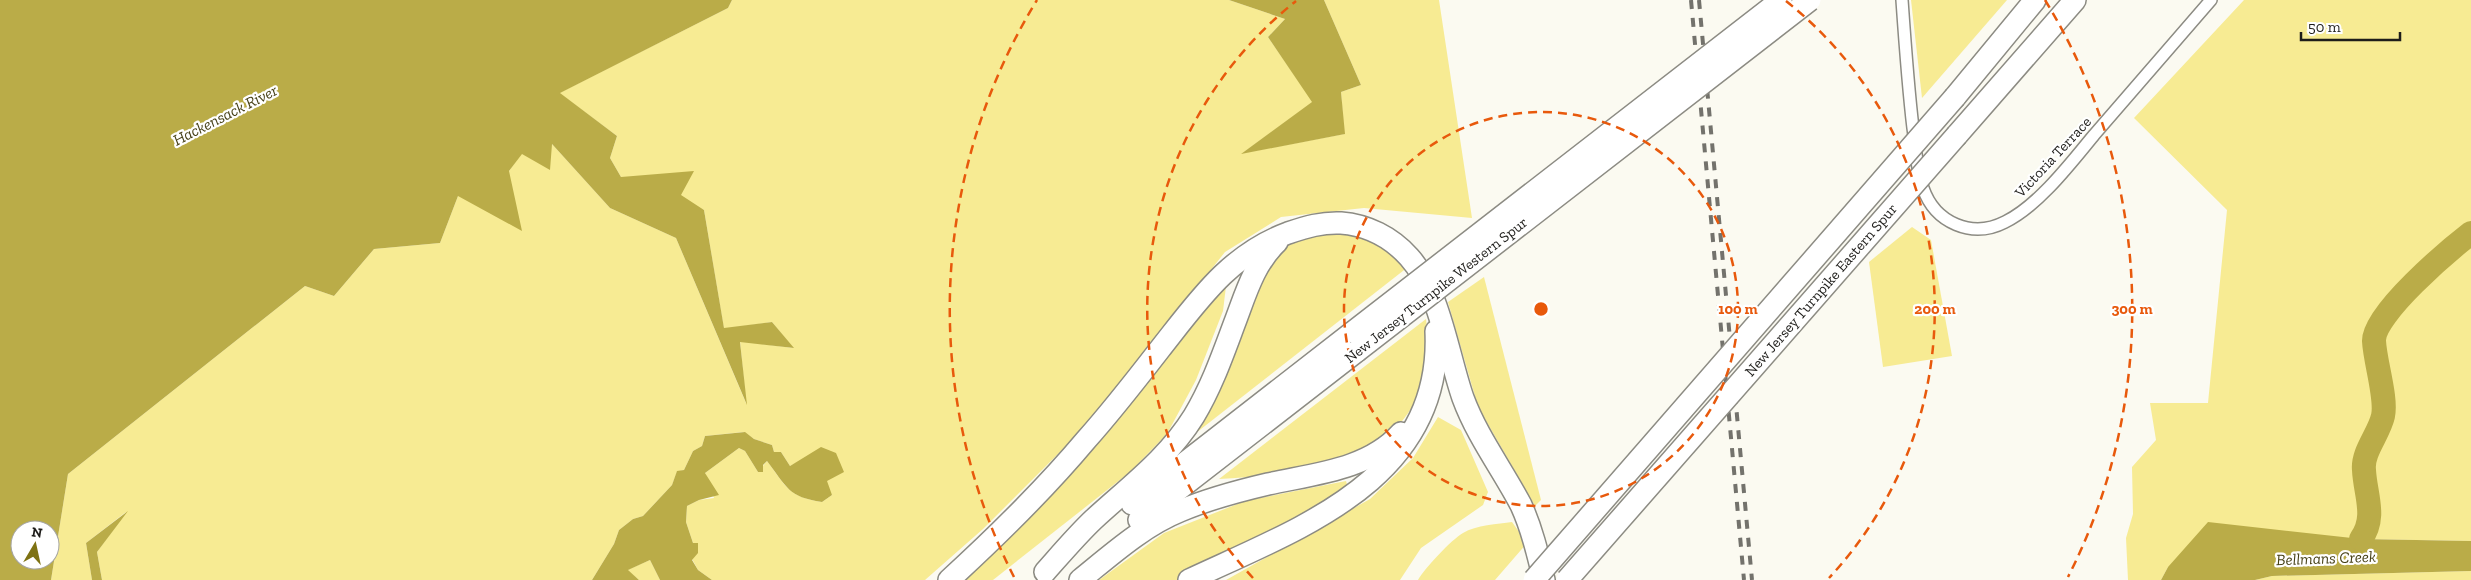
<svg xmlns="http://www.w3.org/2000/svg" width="2471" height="580" font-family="'Zilla Slab',serif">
	<rect width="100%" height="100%" fill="#fbfaf1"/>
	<g fill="#f7eb93">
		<path d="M 732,0 L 1229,0 L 1285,19 L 1268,37 L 1313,102 L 1243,153 L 1344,134 L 1341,92 L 1361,85 L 1324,0 L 1439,0 L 1472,218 L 1364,208 L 1281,217 L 1225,252 L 1091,421 L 983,529 L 925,580 L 712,580 L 698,570 L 692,559 L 693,543 L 686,522 L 687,506 L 699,500 L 714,498 L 705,473 L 739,448 L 745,451 L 758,472 L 767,461 C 786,486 788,497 822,502 L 832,495 L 804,459 L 790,466 L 781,452 L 774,452 L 772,445 L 754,439 L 744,432 L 705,436 L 702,446 L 693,451 L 684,470 L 677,472 L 672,485 L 643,516 L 633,519 L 619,530 L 614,544 L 592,580 L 102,580 L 97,552 L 126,512 L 86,543 L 92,580 L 51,580 L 68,474 L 305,286 L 334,296 L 374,249 L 440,243 L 458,196 L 509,171 L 521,154 L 552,144 L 610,208 L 676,238 L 746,403 L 740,341 L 793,348 L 772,322 L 724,329 L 704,210 L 621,177 L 610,158 L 617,136 L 559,93 L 728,8 Z"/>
		<path d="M 1911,0 L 2007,0 L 1922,98 Z"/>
		<path d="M 2244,0 L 2471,0 L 2471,541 L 2361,539 L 2168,567 L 2161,580 L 2128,580 L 2126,538 L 2133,514 L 2132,467 L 2156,440 L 2150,403 L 2208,403 L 2227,210 L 2134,118 Z"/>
		<path d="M 1912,227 L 1931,240 L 1952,356 L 1883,367 L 1869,262 Z"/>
		<path d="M 1322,230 L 1372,237 L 1408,267 L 1178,447 L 1267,264 L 1290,243 Z"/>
		<path d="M 1484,277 L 1541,500 L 1535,506 L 1478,407 L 1448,302 Z"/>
		<path d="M 1227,278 L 1223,311 L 1196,380 L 1167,434 L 1130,472 L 993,580 L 957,580 Z"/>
		<path d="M 1426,319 C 1443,454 1325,474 1219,479 Z"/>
		<path d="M 1438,417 L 1461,430 L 1488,492 L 1483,505 L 1421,548 L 1400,580 L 1226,580 L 1370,499 L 1413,458 Z"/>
		<path d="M 1346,481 L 1348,488 L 1292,524 L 1179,580 L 1099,580 L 1164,533 L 1245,501 Z"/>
		<path d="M 1512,522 L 1527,543 L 1495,580 L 1418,580 C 1425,568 1451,540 1463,533 C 1476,525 1498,524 1512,522 Z"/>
		<path d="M 650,560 L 660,580 L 639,580 L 627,570 Z"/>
		<path d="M 2471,571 L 2471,580 L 2255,580 L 2272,576 Z"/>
	</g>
	<g fill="#baac48" fill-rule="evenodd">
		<path d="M 0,0 L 732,0 L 728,8 L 560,93 L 617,136 L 610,158 L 621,177 L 694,171 L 681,195 L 704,210 L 724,328 L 772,322 L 794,348 L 740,342 L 747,405 L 676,238 L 610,208 L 552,144 L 550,170 L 522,154 L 509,171 L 522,231 L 458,196 L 440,243 L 374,249 L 334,296 L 305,286 L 68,474 L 51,580 L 0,580 ZM 20,530 L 50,530 L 50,560 L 20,560 Z"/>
		<path d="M 1229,0 L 1324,0 L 1361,85 L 1341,92 L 1345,134 L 1241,154 L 1312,102 L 1268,37 L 1285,19 Z"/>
		<path d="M 745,432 L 754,439 L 772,445 L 774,452 L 781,452 L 790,466 L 821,447 L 836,453 L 844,472 L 827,481 L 832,495 L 822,502 C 788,497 787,487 767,461 L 763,465 L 763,472 L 758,472 L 745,451 L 739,448 L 705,473 L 719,495 L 699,500 L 687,506 L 686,522 L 693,543 L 698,543 L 698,553 L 692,560 L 698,570 L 712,580 L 660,580 L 650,560 L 628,570 L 639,580 L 592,580 L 614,544 L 619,530 L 633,519 L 643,516 L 672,485 L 677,471 L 684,470 L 693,451 L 702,446 L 705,436 Z"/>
		<path d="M 128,511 L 97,552 L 102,580 L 92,580 L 86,543 Z"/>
		<path d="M 2208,522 L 2361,539 L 2471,541 L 2471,571 L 2272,576 L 2255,580 L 2161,580 L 2168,567 Z"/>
	</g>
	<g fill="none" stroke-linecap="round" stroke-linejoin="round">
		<path stroke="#baac48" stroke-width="24" d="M 2361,539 C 2377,517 2365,494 2364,470 C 2362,452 2379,434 2383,416 C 2387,398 2375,362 2374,341 C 2373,314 2449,250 2471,233"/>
		<defs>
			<path id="street" d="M 1902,0 C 1905,43 1908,86 1913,128 C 1916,148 1916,169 1923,188 C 1935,223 1972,239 2005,222 C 2038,206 2071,163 2094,135 C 2133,90 2172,45 2211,0"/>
			<g id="highway">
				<path d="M 1955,97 L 2035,0"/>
				<path d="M 1957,135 L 2075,0"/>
				<path d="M 1132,504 L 1353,332"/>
				<path d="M 1139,520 L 1357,351"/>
				<path d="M 1045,572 C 1061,554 1077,535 1094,519 C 1130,486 1168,458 1194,416 C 1212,386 1223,354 1235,322 C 1246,293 1254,264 1277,242"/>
				<path d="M 949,580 C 997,536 1044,490 1086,440 C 1112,411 1136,380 1160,349 C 1198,301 1229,255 1288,233 C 1306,227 1322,222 1341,223 C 1367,225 1391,237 1409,257 C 1440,291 1448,355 1463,398 C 1477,436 1502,469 1521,505 C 1532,529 1538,555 1544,580"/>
				<path d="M 1080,580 C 1111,555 1143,526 1180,511 C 1208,499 1238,491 1268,484 C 1313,474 1368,470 1401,433"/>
				<path d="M 1189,580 C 1300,528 1443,479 1436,331"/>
			</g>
		</defs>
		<use href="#street" stroke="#8c8b83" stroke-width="14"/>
		<use href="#highway" stroke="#8c8b83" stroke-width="24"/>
		<use href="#street" stroke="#fff" stroke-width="11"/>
		<use href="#highway" stroke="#fff" stroke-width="21"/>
		<g stroke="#73726c" stroke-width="4" stroke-dasharray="9 9" stroke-linecap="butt">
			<path d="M 1691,0 L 1744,580"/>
			<path d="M 1699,0 L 1752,580"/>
		</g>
		<defs>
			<g id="highway-bridge">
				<path d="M 1353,332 L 1781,0"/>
				<path d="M 1357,351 L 1810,0"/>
				<path d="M 1534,580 L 1955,97"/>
				<path d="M 1567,580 L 1957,135"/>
			</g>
		</defs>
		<use href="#highway-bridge" stroke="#8c8b83" stroke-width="24" stroke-linecap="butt"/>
		<use href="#highway-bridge" stroke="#fff" stroke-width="21"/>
	</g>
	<g fill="none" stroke="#e8590c" stroke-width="2.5" stroke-dasharray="9 6">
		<circle cx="1541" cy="309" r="197"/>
		<path d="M1253 578A394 394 0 0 1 1296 1M1786 1A394 394 0 0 1 1829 578"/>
		<path d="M1014 577A591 591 0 0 1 1037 0M2045 0A591 591 0 0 1 2068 577"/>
	</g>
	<g text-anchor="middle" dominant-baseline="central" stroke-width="4.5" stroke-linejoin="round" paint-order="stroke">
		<g font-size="15" fill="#1e1d1a" stroke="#fff">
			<text transform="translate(2053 157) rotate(-47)">Victoria Terrace</text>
			<text transform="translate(1436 290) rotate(-38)">New Jersey Turnpike Western Spur</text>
			<text transform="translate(1821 290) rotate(-49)">New Jersey Turnpike Eastern Spur</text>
		</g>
		<g font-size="16" font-style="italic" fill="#443e14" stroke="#fff">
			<text transform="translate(225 115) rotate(-27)">Hackensack River</text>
			<text transform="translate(2326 558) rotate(-2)">Bellmans Creek</text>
		</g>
	</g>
	<circle cx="1541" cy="309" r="8" fill="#e8590c" stroke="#fff" stroke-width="2.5"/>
	<g font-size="15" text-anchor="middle" font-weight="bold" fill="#e8590c" stroke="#fff" stroke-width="4.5" stroke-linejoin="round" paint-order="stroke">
		<text x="1738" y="314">100 m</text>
		<text x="1935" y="314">200 m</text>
		<text x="2132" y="314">300 m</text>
	</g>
	<g transform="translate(35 545) rotate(9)"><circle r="24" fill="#ffffff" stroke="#a5a5a3"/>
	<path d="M0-4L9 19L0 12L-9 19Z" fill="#7e7213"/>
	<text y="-8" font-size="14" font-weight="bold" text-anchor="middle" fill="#1e1d1a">N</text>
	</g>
	<path d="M2301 32v8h99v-8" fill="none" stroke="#1e1d1a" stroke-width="2.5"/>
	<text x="2308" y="32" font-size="15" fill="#1e1d1a" stroke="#ffffff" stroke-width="4" paint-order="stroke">50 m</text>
</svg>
